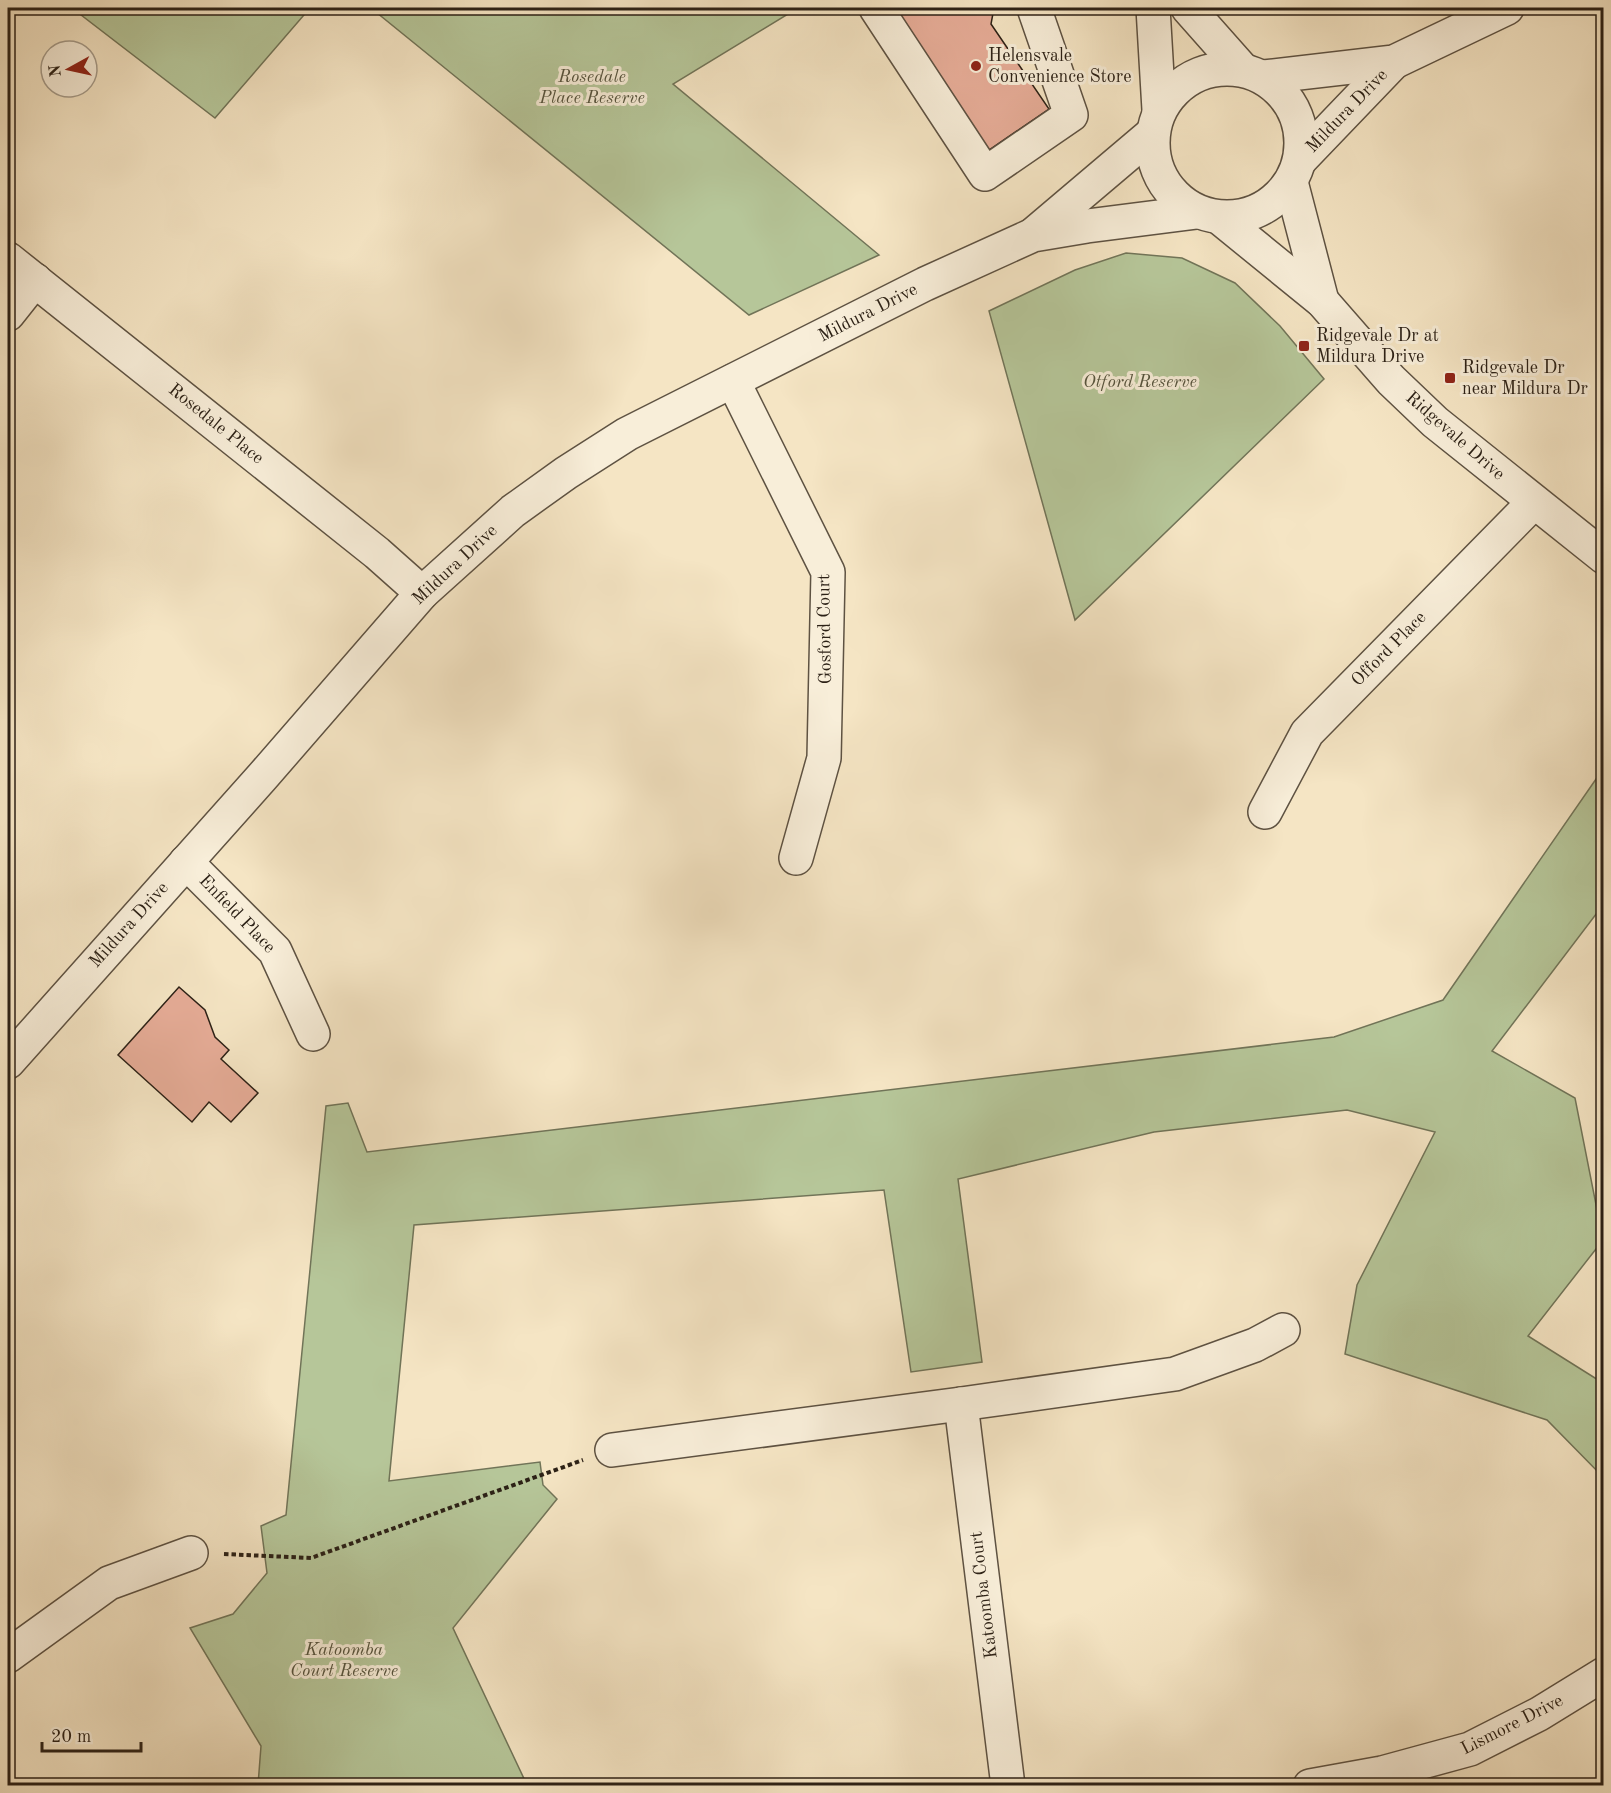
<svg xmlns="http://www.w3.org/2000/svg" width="1611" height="1793" font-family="'Old Standard TT',serif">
	<rect width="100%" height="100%" fill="#f5e5c4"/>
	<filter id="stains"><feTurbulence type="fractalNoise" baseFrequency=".00333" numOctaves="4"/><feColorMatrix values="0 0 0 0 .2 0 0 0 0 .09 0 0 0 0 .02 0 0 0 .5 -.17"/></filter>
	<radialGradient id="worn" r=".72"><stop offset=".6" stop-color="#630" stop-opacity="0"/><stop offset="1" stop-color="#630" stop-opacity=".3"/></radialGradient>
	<g fill="#b6c699" stroke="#717458" stroke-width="1.5">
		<path d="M 72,8 L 310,8 L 215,118 Z"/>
		<path d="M 371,8 L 798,8 L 673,84 L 879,255 L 749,315 Z"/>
		<path d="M 1126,253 L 1182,258 L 1235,283 L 1280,326 L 1324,379 L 1075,620 L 989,311 L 1075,270 Z"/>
		<path d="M 1603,769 L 1603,905 L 1492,1051 L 1575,1098 L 1603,1240 L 1528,1336 L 1603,1383 L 1603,1477 L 1547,1420 L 1345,1354 L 1357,1285 L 1435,1132 L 1347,1110 L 1154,1132 L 958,1179 L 982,1362 L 911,1372 L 884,1190 L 414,1225 L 389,1481 L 540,1462 L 543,1485 L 557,1499 L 453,1628 L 527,1785 L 258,1785 L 261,1746 L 190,1628 L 233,1614 L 267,1573 L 261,1526 L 286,1515 L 326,1106 L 348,1103 L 367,1152 L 1334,1037 L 1443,1000 Z"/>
	</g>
	<g fill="#e6ac97" stroke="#2c2116" stroke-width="1.5">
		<path d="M 893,8 L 994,8 L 991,24 L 1049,109 L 989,150 Z"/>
		<path d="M 179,987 L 205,1010 L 215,1037 L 229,1050 L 221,1059 L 258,1093 L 231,1122 L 209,1102 L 192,1122 L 118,1055 Z"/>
	</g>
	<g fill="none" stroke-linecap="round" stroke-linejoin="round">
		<defs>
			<g id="minor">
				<path d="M 876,8 L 985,174 L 1071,115 L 1034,8"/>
				<path d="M 1153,8 L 1159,110"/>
				<path d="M 1188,8 L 1242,69"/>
				<circle cx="1227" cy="143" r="74"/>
				<path d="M 1264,77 L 1394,62 L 1507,8"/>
				<path d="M 1300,160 L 1394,62"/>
				<path d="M 1291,182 L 1322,301"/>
				<path d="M 1220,218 L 1322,301 L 1391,380 L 1435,422 L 1604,557"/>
				<path d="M 1035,233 L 1153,133"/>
				<path d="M 8,259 L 377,553 L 422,593"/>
				<path d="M 8,314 L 35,280"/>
				<path d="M 733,381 L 828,572 L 824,758 L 796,858"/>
				<path d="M 1265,812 L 1307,733 L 1534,502"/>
				<path d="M 186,862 L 275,951 L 313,1034"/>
				<path d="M 8,1062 L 263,776 L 422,593 L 513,511 L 566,473 L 627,434 L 925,284 L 1033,235 L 1087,226 L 1197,212"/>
				<path d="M 961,1404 L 1008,1786"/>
				<path d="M 612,1450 L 961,1404 L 1175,1374 L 1255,1345 L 1283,1330"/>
				<path d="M 8,1656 L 109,1583 L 191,1553"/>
				<path d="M 1310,1786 L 1382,1773 L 1470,1749 L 1539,1714 L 1604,1674"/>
			</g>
		</defs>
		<use href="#minor" stroke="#5e5242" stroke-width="36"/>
		<path stroke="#2c2116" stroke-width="4" stroke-dasharray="4.5 3" stroke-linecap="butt" d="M 224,1554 L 311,1558 L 583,1460"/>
		<use href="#minor" stroke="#f8eed9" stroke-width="33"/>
	</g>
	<g fill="#8f2418" stroke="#f8eed9" stroke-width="2">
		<circle cx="976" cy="66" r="6"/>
		<rect x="1298" y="340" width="12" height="12" rx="3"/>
		<rect x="1444" y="372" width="12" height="12" rx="3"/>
	</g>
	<g text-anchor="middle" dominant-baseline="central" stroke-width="6" stroke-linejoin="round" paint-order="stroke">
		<g font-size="18" fill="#2c2116" stroke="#f8eed9" text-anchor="start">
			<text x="988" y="56">Helensvale<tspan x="988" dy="21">Convenience Store</tspan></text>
			<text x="1316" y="336">Ridgevale Dr at<tspan x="1316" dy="21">Mildura Drive</tspan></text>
			<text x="1462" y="368">Ridgevale Dr<tspan x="1462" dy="21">near Mildura Dr</tspan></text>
		</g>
		<g font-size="18" font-style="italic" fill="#55533d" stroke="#f8eed9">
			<text x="592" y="77">Rosedale<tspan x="592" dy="21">Place Reserve</tspan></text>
			<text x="1140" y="382">Otford Reserve</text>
			<text x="344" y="1650">Katoomba<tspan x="344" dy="21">Court Reserve</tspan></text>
		</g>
		<g font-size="18" fill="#2c2116" stroke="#f8eed9">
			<text transform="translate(1347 111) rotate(-46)">Mildura Drive</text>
			<text transform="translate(868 313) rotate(-27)">Mildura Drive</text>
			<text transform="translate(216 424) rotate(39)">Rosedale Place</text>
			<text transform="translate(1455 436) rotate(41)">Ridgevale Drive</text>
			<text transform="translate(455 565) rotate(-43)">Mildura Drive</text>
			<text transform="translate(825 629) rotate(-91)">Gosford Court</text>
			<text transform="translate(1389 649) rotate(-45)">Offord Place</text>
			<text transform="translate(237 914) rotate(46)">Enfield Place</text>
			<text transform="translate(129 925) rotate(-48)">Mildura Drive</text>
			<text transform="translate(984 1595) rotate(-97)">Katoomba Court</text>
			<text transform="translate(1512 1725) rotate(-27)">Lismore Drive</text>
		</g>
	</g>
	<rect width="1611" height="1793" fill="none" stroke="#f5e5c4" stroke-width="30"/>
	<rect x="9" y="9" width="1593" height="1775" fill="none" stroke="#2c2116" stroke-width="3"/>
	<rect x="15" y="15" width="1581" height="1763" fill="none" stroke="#2c2116" stroke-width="1.5"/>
	<g transform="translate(69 69) rotate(262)"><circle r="28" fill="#f8eed9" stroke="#a69c8b" stroke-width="1.5"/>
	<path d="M0-4.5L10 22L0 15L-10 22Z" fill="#8f2418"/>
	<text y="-9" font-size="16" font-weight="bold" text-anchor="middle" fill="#2c2116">N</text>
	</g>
	<path d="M42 1742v9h99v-9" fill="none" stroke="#2c2116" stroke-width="3"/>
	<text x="51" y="1742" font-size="18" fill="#2c2116" stroke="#f8eed9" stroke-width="4.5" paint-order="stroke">20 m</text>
	<rect width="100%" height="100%" filter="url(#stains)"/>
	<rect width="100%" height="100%" fill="url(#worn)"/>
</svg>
